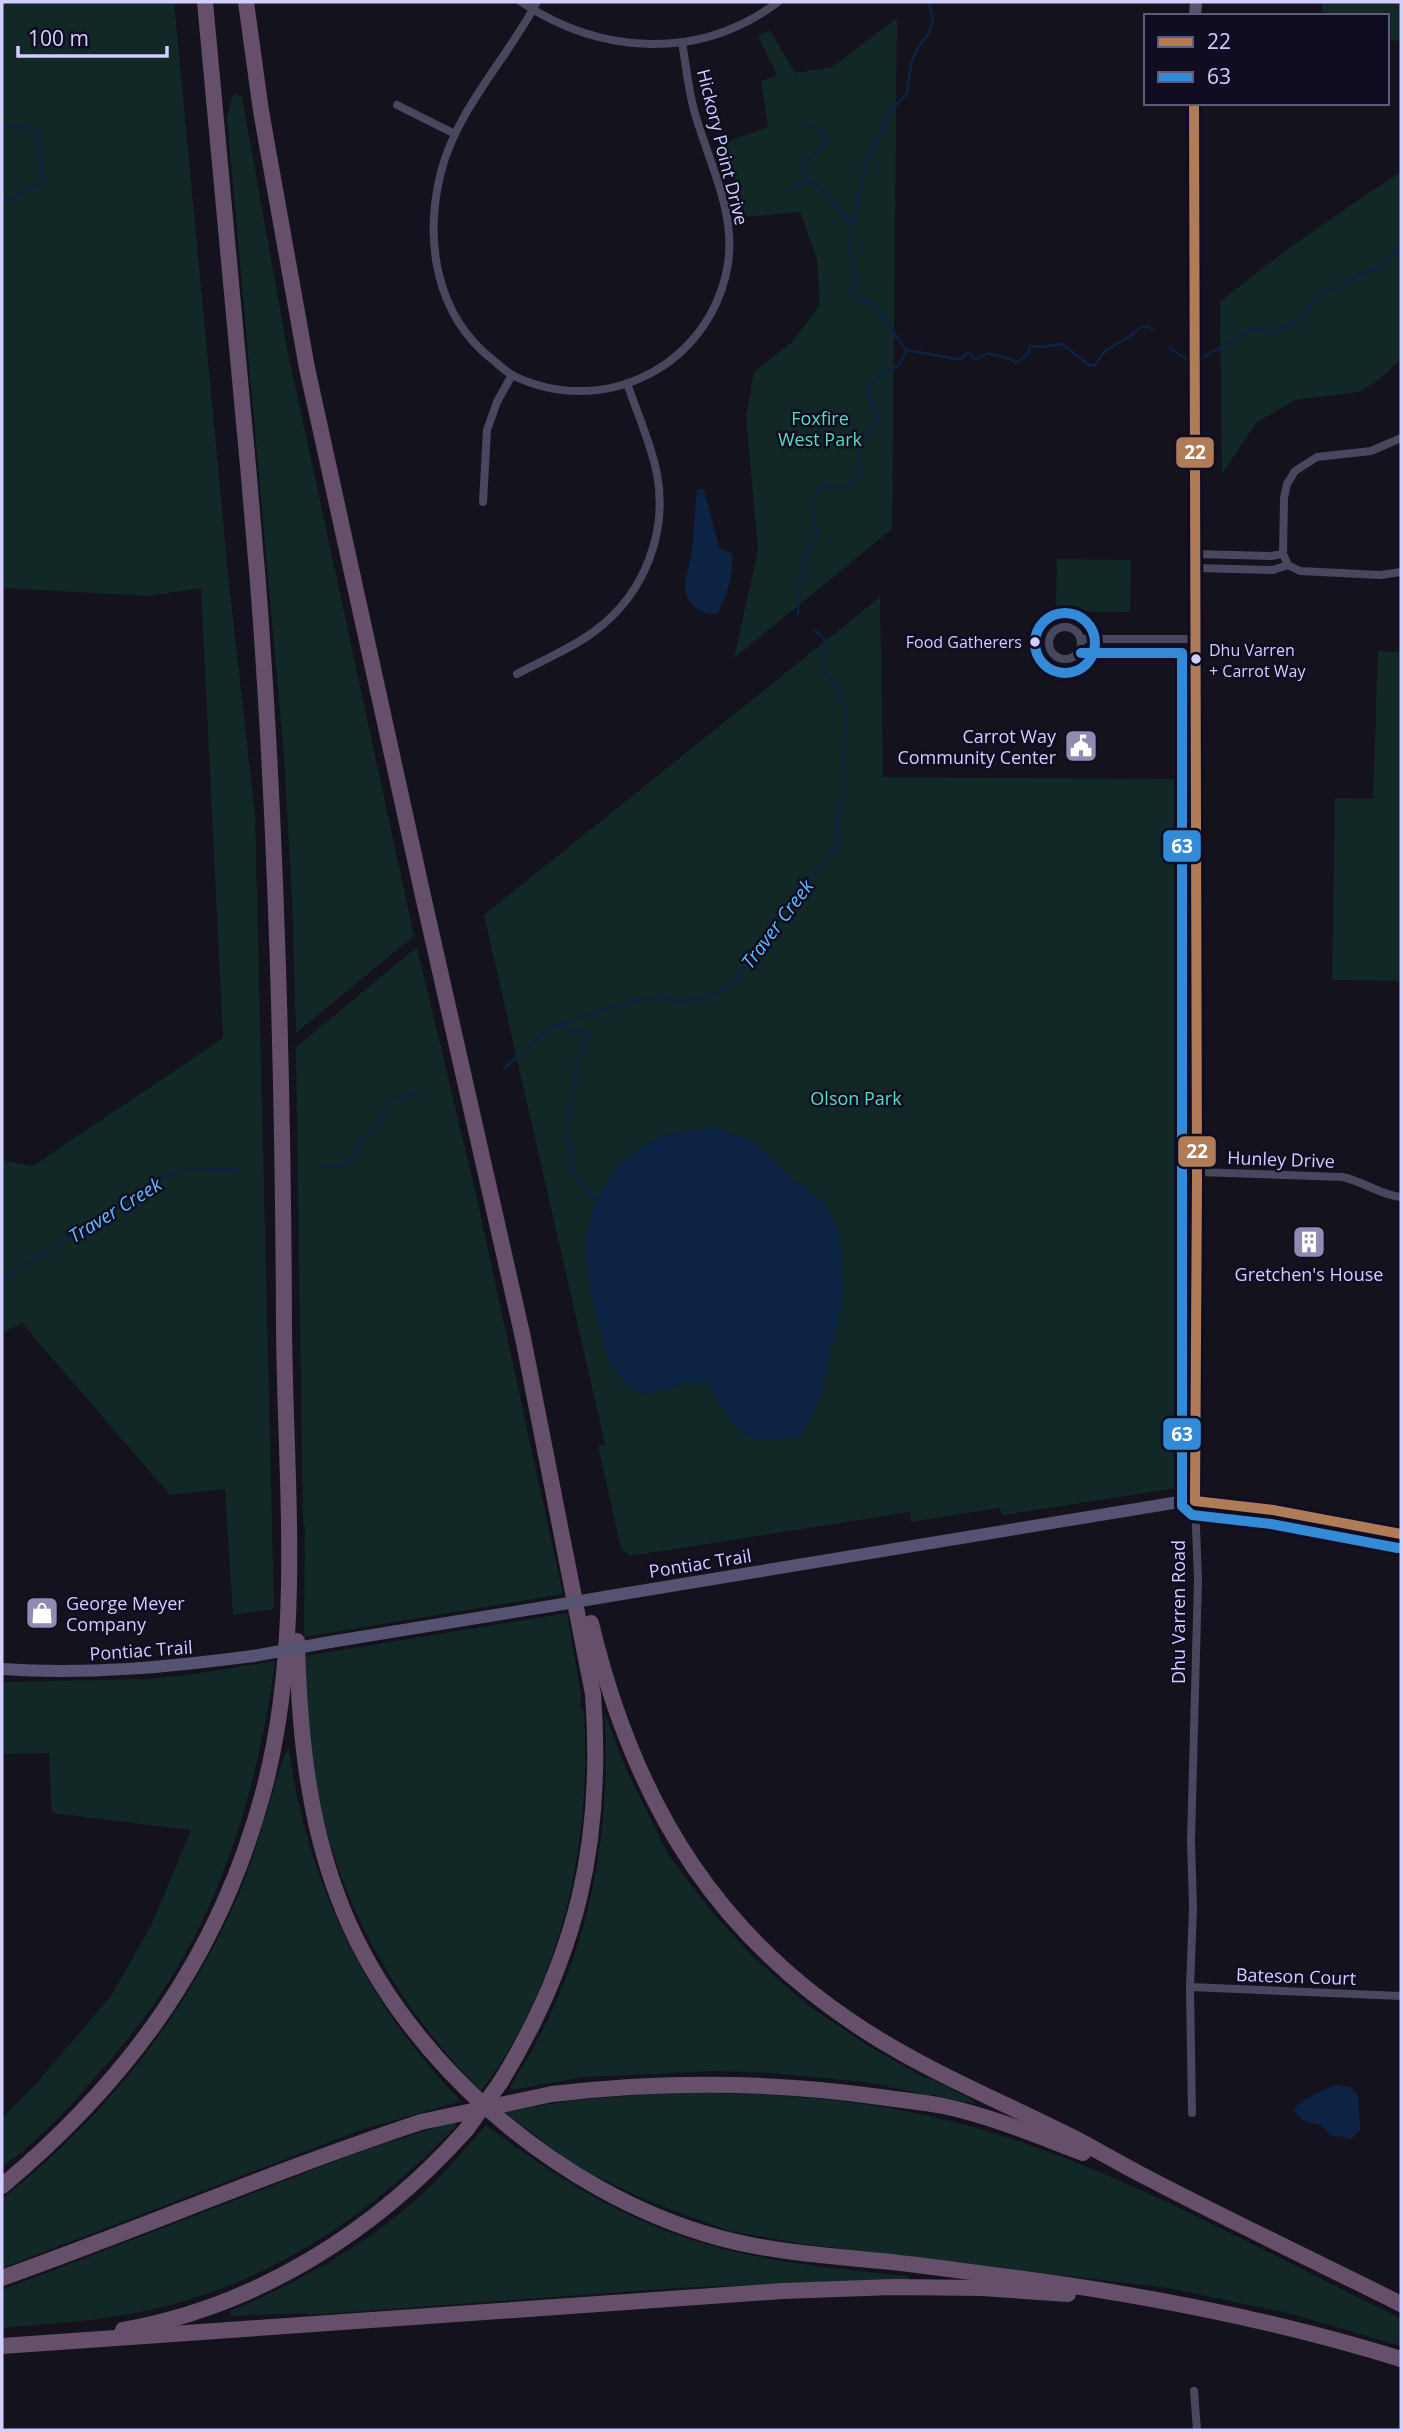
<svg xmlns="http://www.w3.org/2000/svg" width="1403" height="2432" font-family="'Open Sans',sans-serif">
	<rect width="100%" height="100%" fill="#14121d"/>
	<g fill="#112827">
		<path d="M 2,2 L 174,2 L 229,583 L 255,814 L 274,1609 L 233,1615 L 225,1489 L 170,1495 L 22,1323 L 2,1333 L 2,1160 L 33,1166 L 223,1038 L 201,588 L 149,596 L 2,588 Z"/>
		<path d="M 1322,2 L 1401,2 L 1401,41 L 1387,40 L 1387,16 L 1322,16 Z"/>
		<path d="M 897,18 L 892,529 L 734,658 L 758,550 L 746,416 L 754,372 L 792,342 L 820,305 L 817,259 L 800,212 L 745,217 L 740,192 L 723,143 L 768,127 L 761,81 L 777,75 L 758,36 L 770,30 L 795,73 L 832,67 Z"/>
		<path d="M 236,94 L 242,97 L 287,348 L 414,936 L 296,1033 L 292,897 L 284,756 L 227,117 L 232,97 Z"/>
		<path d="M 1401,172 L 1401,359 L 1380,379 L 1360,392 L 1295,400 L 1256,423 L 1222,474 L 1220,302 C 1277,254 1339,213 1401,172 Z"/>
		<path d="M 1057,559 L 1131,560 L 1130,612 L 1056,611 Z"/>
		<path d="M 880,597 L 883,777 L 1177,779 L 1177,1488 L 1003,1515 L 999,1508 L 911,1522 L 910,1512 L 630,1556 L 621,1549 L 598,1446 L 605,1444 L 484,915 Z"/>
		<path d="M 1378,651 L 1401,652 L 1401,981 L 1332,980 L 1335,798 L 1373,799 Z"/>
		<path d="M 417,947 L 475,1190 L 563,1594 L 304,1637 L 305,1528 L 303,1523 L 296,1047 Z"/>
		<path d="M 567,1613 L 581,1694 L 580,1707 L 584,1711 C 592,1844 562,1984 481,2091 C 394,2003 334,1896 314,1774 C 308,1735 307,1696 305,1656 Z"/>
		<path d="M 275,1661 C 260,1778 223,1907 154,2004 C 134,2032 113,2058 90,2083 C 64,2114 35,2144 2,2167 L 2,2118 L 35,2085 L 111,1996 L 151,1926 L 191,1830 L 52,1813 L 49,1753 L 2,1754 L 2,1682 L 145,1679 L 188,1675 Z"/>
		<path d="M 605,1715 L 627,1771 L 669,1856 L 712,1912 L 754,1958 L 809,2006 L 867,2045 L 925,2078 L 930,2078 L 971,2099 L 975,2104 L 937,2097 L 936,2094 L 928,2095 L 865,2082 L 772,2073 L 719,2071 L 583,2077 L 512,2090 L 510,2087 C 585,1969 611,1854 605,1715 Z"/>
		<path d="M 287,1750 L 289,1750 C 307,1883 367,2005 461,2101 L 364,2129 L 2,2268 L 2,2199 C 101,2121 182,2021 234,1905 C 248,1873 259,1839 269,1805 C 275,1787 278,1767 287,1750 Z"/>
		<path d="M 661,2093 C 767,2092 874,2098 977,2128 C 1125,2171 1259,2250 1398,2317 L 1401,2318 L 1401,2346 L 1288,2313 L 1168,2288 L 804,2244 L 729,2231 L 646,2200 L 592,2174 L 567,2160 L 505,2112 L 567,2101 Z"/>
		<path d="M 454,2122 L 457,2125 C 367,2220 256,2293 124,2315 C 84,2322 43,2324 2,2328 L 2,2290 L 370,2148 Z"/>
		<path d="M 486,2125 C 565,2184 641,2231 740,2253 C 795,2265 852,2270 908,2276 L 909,2279 L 676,2288 L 310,2315 L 306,2313 L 231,2316 L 230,2311 C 305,2280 377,2239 436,2181 C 453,2163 469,2144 486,2125 Z"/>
	</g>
	<g fill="#0d2343">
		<path d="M 697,489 L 704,489 L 719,547 L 732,554 C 734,576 727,593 718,613 C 703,618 685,603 685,587 C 685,574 691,561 692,549 C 694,529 695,509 697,489 Z"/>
		<path d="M 713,1127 L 749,1139 L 786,1173 L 823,1202 L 840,1233 L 843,1299 L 819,1401 L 799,1437 C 731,1447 741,1430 706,1383 L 685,1382 L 667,1390 L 642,1394 C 606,1372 606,1354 596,1314 C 592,1296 586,1275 586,1256 C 584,1210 610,1163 651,1141 C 670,1131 693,1129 713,1127 Z"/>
		<path d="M 1336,2085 L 1351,2087 L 1358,2095 L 1360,2130 L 1351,2139 C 1331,2132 1339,2144 1320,2125 C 1308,2124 1299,2121 1294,2108 C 1307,2098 1321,2090 1336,2085 Z"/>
	</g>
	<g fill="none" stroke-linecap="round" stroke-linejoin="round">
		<g stroke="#0d2343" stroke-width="2.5">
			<path d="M 803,121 L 825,134 L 827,142 L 821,150 L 804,161 L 802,171 L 807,182"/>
			<path d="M 2,125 L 37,129 L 43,182 L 2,203"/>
			<path d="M 787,192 C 810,172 822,188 835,206 C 840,212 846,217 851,223"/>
			<path d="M 1169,348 L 1186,359"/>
			<path d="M 906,350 L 871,301 L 862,300 L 851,291 L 856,277 L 849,242 L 865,167 L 889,112 L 907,94 L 911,63 L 918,47 L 927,36 L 933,23 L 929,2"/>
			<path d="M 1202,358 L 1253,329 L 1274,333 L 1303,317 L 1318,292 L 1337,289 L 1361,273 L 1380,267 L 1394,252 L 1401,250"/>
			<path d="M 798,614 L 799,586 L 806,576 L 802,566 L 818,534 C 811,514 806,502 822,485 L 845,487 L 861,473 C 852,443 866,442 878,418 L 867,390 L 874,380 L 899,365 L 907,350 L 957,359 L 962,358 L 968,352 L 976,359 L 988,353 C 1000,358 1004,354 1016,363 L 1029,353 L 1030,346 L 1043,347 L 1062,344 L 1089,365 L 1094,366 L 1105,351 L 1130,336 L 1140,328 L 1146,326 L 1153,329"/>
			<path d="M 559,1024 L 569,1030 L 589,1033 L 586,1050 L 576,1059 L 575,1093 L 571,1100 L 566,1135 L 572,1149 L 572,1171 L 583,1187 L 596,1200"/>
			<path d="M 504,1068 L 550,1028 L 559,1024 L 634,1001 L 660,997 L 684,1002 L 716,993 L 730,986 L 738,978 L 766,933 L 838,844 L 837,819 L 844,792 L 842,761 L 847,716 L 841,693 L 823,670 L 824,638 L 815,631"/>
			<path d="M 322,1167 L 345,1165 L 351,1160 L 356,1155 L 358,1144 L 370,1131 L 377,1127 L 391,1100 L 420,1091"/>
			<path d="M 2,1280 L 108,1211 L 177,1171 L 237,1169"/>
		</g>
		<g stroke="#47475e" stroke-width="8">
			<path d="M 521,2 C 601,55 699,61 778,2"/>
			<path d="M 537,2 C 507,59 457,109 441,172 C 424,239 435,315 493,360 C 499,365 506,372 514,376 C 604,419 708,366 727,269 C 738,213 708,162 694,110 C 688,88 686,65 682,42"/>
			<path d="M 397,105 L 455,134"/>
			<path d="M 1401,438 L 1371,451 L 1317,457 L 1295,471 L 1287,484 L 1284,498 L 1283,554 L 1288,565 L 1300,571 L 1380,575 L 1401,572"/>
			<path d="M 483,502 L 487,430 L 497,402 L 512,375"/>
			<path d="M 1195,554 L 1271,556 L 1283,554"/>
			<path d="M 1196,568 L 1273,570 L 1288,565"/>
			<circle cx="1065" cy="643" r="16"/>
			<path d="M 1081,639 L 1196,639"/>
			<path d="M 517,674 C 543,660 573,648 596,630 C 644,594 668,533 657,474 C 651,443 637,413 627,383"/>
			<path d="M 1197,1172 L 1342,1177 C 1363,1181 1380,1195 1401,1197"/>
			<path d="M 1190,1987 L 1401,1996"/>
			<path d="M 1192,2113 L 1190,1987 L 1193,1908 L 1191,1840 L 1198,1580 L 1195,1501"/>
			<path d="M 1194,2391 L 1197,2430"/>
		</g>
		<g stroke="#555371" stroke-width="12">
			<path d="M 1195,16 L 1196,2"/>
			<path d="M 1194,103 L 1197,1180 L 1195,1501"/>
			<path d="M 610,1596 L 1179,1502 C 1254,1499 1328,1521 1401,1534"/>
			<path d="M 330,1642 L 551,1606"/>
			<path d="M 2,1669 C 87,1675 169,1667 253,1656"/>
		</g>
		<g stroke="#664f6a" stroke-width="16">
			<path d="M 246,2 L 261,111 L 307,368 L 423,896 L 523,1338 L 593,1694 C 604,1842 577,1957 500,2083"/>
			<path d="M 591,1623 C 635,1807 720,1945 885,2043 C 945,2079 1011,2106 1074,2138 C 1097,2150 1119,2163 1142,2175 C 1228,2220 1315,2261 1401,2304"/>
			<path d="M 297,1641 C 299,1728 307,1815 338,1897 C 397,2056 557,2194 720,2238 C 772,2252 828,2256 882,2261 C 919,2265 956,2270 993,2275 C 1131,2292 1268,2318 1401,2359"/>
			<path d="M 552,2094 C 663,2081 769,2081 880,2097 C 901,2100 922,2102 943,2106 C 991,2116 1038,2136 1083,2153"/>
			<path d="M 2,2186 C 130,2079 219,1956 263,1793 C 304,1641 285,1481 284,1326 C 283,1079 277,830 258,583 C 242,389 223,195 205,2"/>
			<path d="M 2,2278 C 142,2228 279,2169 421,2122"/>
			<path d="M 123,2330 C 258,2306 376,2231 466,2130"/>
			<path d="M 2,2346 L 783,2291 L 893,2287 L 982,2288 L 1068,2294"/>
		</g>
		<g stroke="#555371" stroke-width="12">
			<path d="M 551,1606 L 610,1596"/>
			<path d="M 253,1656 L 330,1642"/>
		</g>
		<g stroke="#664f6a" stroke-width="16">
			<path d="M 421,2122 L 552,2094"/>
			<path d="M 466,2130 L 500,2083"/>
		</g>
		<defs>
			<g id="bus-1">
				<path d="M 1194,103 L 1197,1180 L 1195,1501"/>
				<path d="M 1195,1501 L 1273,1510 L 1401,1534"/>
			</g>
			<g id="bus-2">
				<circle cx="1065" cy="643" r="30"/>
				<path d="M 1081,653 L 1182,653 L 1182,1506 L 1192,1515 L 1271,1524 L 1398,1548"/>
			</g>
		</defs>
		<use href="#bus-1" stroke="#100d22" stroke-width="16"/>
		<use href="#bus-2" stroke="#100d22" stroke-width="16"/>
		<use href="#bus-1" stroke="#b07c57" stroke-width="10"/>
		<use href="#bus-2" stroke="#338bd7" stroke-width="10"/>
	</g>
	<defs>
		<symbol id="civic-square" viewBox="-11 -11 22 22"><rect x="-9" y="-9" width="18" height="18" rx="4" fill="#908cb0" stroke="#100d22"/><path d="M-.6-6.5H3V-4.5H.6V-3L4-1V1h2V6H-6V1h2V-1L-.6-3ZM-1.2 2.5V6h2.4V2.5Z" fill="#fff"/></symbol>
		<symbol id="building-square" viewBox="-11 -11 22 22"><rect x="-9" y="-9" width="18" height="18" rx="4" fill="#908cb0" stroke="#100d22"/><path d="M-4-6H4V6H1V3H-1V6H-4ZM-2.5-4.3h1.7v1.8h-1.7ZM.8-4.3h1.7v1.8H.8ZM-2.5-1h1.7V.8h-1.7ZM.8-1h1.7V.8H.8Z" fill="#fff"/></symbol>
		<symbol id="shop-square" viewBox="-11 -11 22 22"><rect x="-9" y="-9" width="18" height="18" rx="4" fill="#908cb0" stroke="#100d22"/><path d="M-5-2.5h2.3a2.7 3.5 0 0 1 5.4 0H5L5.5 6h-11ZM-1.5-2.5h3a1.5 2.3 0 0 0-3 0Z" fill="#fff"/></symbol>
	</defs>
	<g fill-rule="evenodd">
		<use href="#civic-square" x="1062" y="727" width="38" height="38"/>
		<use href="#building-square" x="1290" y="1223" width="38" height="38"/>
		<use href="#shop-square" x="23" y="1594" width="38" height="38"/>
	</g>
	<g fill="#d2ceff" stroke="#100d22" stroke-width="2.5">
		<circle cx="1035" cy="642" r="6"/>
		<circle cx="1196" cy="659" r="6"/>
	</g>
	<g text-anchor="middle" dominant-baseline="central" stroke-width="5" stroke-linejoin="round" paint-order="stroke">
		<g font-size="16" fill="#d2ceff" stroke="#100d22" text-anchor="end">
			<text x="1022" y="642">Food Gatherers</text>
			<text x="1209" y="650" text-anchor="start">Dhu Varren<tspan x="1209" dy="21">+ Carrot Way</tspan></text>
		</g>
		<g font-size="18" fill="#d2ceff" stroke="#100d22">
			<text transform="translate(723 147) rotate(76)">Hickory Point Drive</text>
			<text transform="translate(1281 1159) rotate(2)">Hunley Drive</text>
			<text transform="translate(700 1563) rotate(-9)">Pontiac Trail</text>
			<text transform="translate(1178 1612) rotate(-90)">Dhu Varren Road</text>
			<text transform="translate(141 1650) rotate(-4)">Pontiac Trail</text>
			<text transform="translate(1296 1976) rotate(2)">Bateson Court</text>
		</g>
		<g font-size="18" fill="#5bdeb8" stroke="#100d22">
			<text x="820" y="418">Foxfire<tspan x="820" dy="21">West Park</tspan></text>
			<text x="856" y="1098">Olson Park</text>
		</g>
		<g font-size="18" fill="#d2ceff" stroke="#100d22" text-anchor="end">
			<text x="1056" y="736">Carrot Way<tspan x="1056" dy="21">Community Center</tspan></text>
			<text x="1309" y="1274" text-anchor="middle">Gretchen's House</text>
			<text x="66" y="1603" text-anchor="start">George Meyer<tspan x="66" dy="21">Company</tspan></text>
		</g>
		<g font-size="19" font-style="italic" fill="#5dbafe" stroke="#100d22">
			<text transform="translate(777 924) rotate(-53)">Traver Creek</text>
			<text transform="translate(115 1210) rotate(-32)">Traver Creek</text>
		</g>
	</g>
	<g stroke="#100d22" stroke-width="2.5">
		<rect x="1175" y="436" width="40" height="33" rx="7" fill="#b07c57"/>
		<rect x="1162" y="829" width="40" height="34" rx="7" fill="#338bd7"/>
		<rect x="1177" y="1135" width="40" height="33" rx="7" fill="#b07c57"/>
		<rect x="1162" y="1417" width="40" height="34" rx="7" fill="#338bd7"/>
	</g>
	<g font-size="19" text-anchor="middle" font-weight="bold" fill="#fff">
		<text x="1195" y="459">22</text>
		<text x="1182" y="853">63</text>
		<text x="1197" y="1158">22</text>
		<text x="1182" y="1441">63</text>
	</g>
	<rect width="1403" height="2432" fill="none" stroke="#d2ceff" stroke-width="7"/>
	<rect x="1144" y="14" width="245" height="91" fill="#100d22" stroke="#5e5a7a" stroke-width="2"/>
	<rect x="1158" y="37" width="35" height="10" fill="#b07c57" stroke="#5e5a7a" stroke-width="2"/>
	<text x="1207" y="49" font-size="21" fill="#d2ceff">22</text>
	<rect x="1158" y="72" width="35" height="10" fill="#338bd7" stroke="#5e5a7a" stroke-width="2"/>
	<text x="1207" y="84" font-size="21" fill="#d2ceff">63</text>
	<path d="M18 46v10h149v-10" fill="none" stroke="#d2ceff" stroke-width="3.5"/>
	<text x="28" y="46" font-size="21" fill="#d2ceff" stroke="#100d22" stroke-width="5" paint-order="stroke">100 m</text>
</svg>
